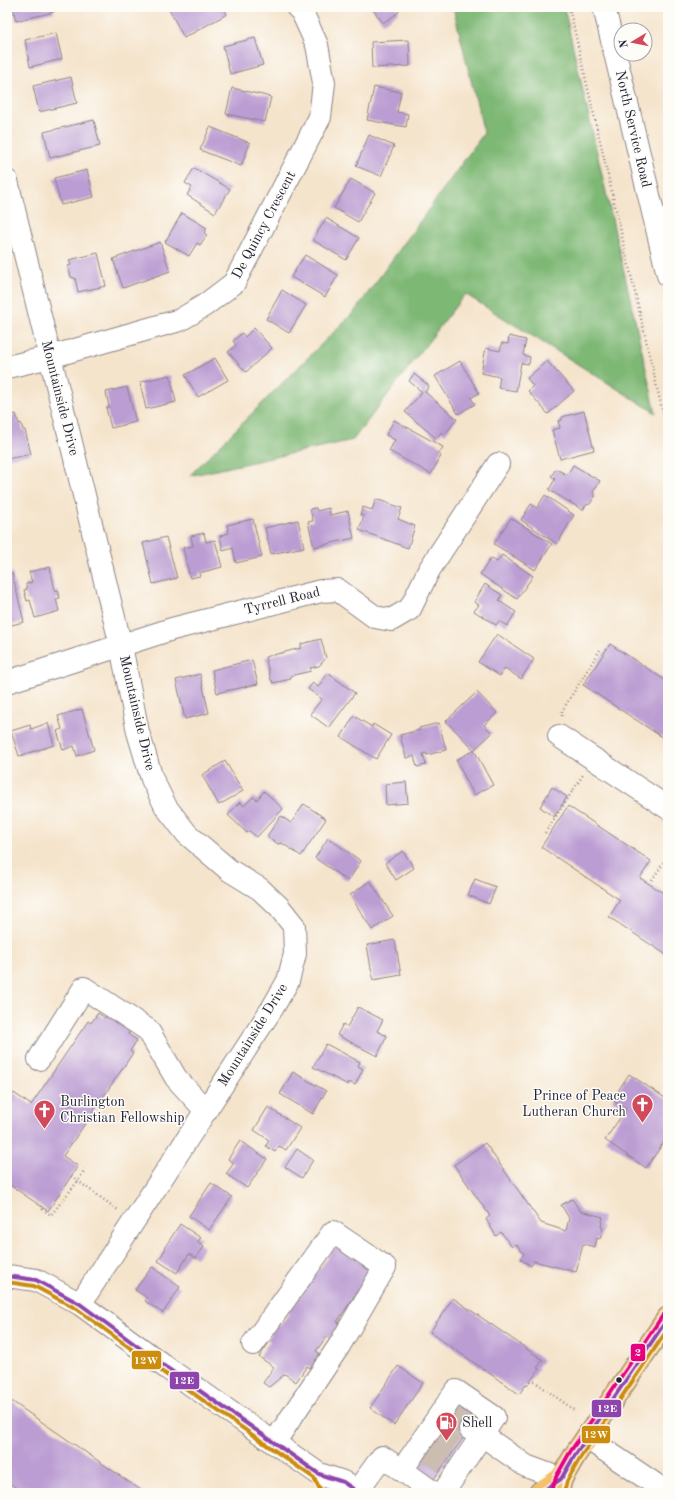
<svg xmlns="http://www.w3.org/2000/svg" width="675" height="1500" font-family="'Old Standard TT',serif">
	<rect width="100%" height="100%" fill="#fdfcf7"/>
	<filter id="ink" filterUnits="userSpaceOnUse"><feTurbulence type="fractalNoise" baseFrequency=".025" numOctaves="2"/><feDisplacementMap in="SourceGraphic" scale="8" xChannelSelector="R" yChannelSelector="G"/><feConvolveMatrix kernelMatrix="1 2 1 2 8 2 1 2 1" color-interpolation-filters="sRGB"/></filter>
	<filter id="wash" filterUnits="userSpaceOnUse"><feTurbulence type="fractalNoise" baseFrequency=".012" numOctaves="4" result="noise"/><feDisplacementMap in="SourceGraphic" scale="16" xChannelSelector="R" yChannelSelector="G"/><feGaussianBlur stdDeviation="0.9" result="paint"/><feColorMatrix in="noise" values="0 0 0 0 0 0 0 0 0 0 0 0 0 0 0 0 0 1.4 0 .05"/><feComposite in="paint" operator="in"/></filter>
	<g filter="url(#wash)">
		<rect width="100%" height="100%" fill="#f5e4cc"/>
		<path fill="#7eb875" stroke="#506d58" d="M 453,7 L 564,7 L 656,413 L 465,294 L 353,440 L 189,476 L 355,311 L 484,133 Z"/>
		<g id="blocks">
			<g fill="#bc9dd3">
				<path d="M 13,7 L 53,7 L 54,12 L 16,21 Z"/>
				<path d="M 168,7 L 223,7 L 227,14 L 184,38 Z"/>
				<path d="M 371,7 L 396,7 L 399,12 L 383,23 Z"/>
				<path d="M 56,33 L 62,59 L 30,67 L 25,40 Z"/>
				<path d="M 255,38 L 263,65 L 230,74 L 223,46 Z"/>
				<path d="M 409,40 L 410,66 L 372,68 L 371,42 Z"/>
				<path d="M 71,77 L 77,103 L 39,112 L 33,86 Z"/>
				<path d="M 374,87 L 401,92 L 397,112 L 408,114 L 406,127 L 367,120 Z"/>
				<path d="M 232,88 L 271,97 L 265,122 L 226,114 Z"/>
				<path d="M 94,120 L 100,146 L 50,158 L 44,132 Z"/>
				<path d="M 210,127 L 250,143 L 241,166 L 200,150 Z"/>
				<path d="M 369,135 L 394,146 L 381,176 L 356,166 Z"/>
				<path d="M 194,168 L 230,189 L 215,213 L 187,195 L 192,187 L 185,183 Z"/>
				<path d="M 87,170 L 94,197 L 61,205 L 54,178 Z"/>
				<path d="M 351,179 L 375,193 L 358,222 L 334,208 Z"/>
				<path d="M 182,213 L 207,228 L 204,233 L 207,235 L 200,245 L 197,243 L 189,256 L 165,242 Z"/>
				<path d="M 326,218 L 359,238 L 346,260 L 313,240 Z"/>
				<path d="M 160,242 L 170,271 L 123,288 L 113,259 Z"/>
				<path d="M 98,253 L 106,286 L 78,292 L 75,278 L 71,277 L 68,266 L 71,265 L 69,260 Z"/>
				<path d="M 305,255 L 338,275 L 325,297 L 291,277 Z"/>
				<path d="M 282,290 L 306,305 L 289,333 L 266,319 Z"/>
				<path d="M 254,328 L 272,348 L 246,372 L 228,352 L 236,345 L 233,341 L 242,333 L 245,337 Z"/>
				<path d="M 509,336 L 526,340 L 523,355 L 530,357 L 529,364 L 521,363 L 516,391 L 498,388 L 500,377 L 481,373 L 486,348 L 500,351 L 502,343 L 508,344 Z"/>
				<path d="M 215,358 L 228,380 L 198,397 L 185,375 Z"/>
				<path d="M 460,361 L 479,393 L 471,398 L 475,404 L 458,414 L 435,376 Z"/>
				<path d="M 547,361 L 574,391 L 548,414 L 528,391 L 533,386 L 527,378 Z"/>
				<path d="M 414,374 L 429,386 L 425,392 L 457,419 L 445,434 L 442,432 L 436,438 L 405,412 L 422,392 L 409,381 Z"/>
				<path d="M 170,375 L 176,402 L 146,409 L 140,382 Z"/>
				<path d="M 127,387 L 136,422 L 111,428 L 106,408 L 109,407 L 106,392 Z"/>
				<path d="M 584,411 L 594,450 L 560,459 L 552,430 L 560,428 L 558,421 L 562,420 L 562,417 Z"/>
				<path d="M 16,414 L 19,424 L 21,423 L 23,430 L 25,430 L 31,454 L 7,459 L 7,417 Z"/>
				<path d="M 394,420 L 443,447 L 438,455 L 441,456 L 431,474 L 389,451 L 395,440 L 386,435 Z"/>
				<path d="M 573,465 L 600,481 L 593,492 L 595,496 L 590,504 L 586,505 L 583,510 L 549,490 L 555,479 L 551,476 L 556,469 L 567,475 Z"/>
				<path d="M 545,495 L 574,515 L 557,544 L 521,520 L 531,504 L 537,508 Z"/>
				<path d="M 376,499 L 402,508 L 398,519 L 415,526 L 408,548 L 359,530 L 364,516 L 360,515 L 363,507 L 372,510 Z"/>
				<path d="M 316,508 L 317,511 L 329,508 L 330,515 L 348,511 L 354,538 L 314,547 L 308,522 L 313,521 L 310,509 Z"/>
				<path d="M 511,518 L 552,544 L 535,570 L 494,544 Z"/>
				<path d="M 253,519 L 262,557 L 236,563 L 233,548 L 223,551 L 220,536 L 229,533 L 227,525 Z"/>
				<path d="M 298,520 L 304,547 L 271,554 L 265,528 Z"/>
				<path d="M 204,533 L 206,542 L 215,540 L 222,567 L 199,573 L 200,576 L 190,578 L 183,548 L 193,546 L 191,536 Z"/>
				<path d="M 166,537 L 177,578 L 153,584 L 143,543 Z"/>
				<path d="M 502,555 L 533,576 L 517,599 L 480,574 L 491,558 L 497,562 Z"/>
				<path d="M 50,567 L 55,590 L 54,591 L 58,590 L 60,598 L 56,599 L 59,611 L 35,618 L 30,600 L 27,601 L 24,590 L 27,589 L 26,584 L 32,582 L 29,572 Z"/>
				<path d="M 12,573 L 24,622 L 7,626 L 7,574 Z"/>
				<path d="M 485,584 L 502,595 L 499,601 L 516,612 L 507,626 L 499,621 L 496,625 L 474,611 L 479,605 L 474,602 Z"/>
				<path d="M 497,634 L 534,659 L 521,679 L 505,668 L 500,676 L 478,662 Z"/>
				<path d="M 321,639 L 326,658 L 319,666 L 310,668 L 311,671 L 290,676 L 291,679 L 273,683 L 272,680 L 271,680 L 265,657 L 301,648 L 301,644 Z"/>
				<path d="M 610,644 L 668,682 L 668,741 L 583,685 Z"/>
				<path d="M 252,660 L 258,684 L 217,693 L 212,670 Z"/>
				<path d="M 328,673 L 355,693 L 329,728 L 310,714 L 322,699 L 308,689 L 313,683 L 318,687 Z"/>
				<path d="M 200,674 L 209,713 L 185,719 L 176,680 Z"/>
				<path d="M 477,692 L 497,713 L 484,725 L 492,733 L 474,750 L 446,721 Z"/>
				<path d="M 82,709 L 94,750 L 77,756 L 74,746 L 63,750 L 57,731 L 62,729 L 58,716 Z"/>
				<path d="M 354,716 L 372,727 L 373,724 L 391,735 L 376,759 L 341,737 Z"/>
				<path d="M 48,723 L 54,745 L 19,756 L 11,731 L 30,725 L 31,729 Z"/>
				<path d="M 439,723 L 446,750 L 427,755 L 426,753 L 423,754 L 426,765 L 417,767 L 414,756 L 406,758 L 400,735 L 420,730 L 419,728 Z"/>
				<path d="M 474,750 L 493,785 L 474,795 L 456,760 Z"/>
				<path d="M 225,761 L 243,791 L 219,805 L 202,775 Z"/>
				<path d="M 406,782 L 408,803 L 386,805 L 385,784 Z"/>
				<path d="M 552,787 L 567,797 L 554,817 L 540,807 Z"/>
				<path d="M 264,791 L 283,809 L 257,837 L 249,831 L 247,833 L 228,815 L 240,802 L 244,806 L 253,797 L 257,800 Z"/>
				<path d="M 304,804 L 326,819 L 301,856 L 282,843 L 278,844 L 267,836 L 281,816 L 291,823 Z"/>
				<path d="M 568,806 L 651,861 L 640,878 L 668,896 L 668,956 L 609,917 L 620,900 L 541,847 Z"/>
				<path d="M 328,838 L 361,861 L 348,881 L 315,858 Z"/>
				<path d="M 403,851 L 414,868 L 396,880 L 385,863 Z"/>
				<path d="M 475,879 L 496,887 L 489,904 L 468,895 Z"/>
				<path d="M 370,881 L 393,916 L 372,930 L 350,895 Z"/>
				<path d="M 395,940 L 401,975 L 373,980 L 367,945 Z"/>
				<path d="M 358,1007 L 383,1020 L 377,1031 L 387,1036 L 377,1056 L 337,1035 L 343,1024 L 347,1027 Z"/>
				<path d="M 109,1012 L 132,1028 L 128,1034 L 137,1040 L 130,1051 L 133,1053 L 63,1156 L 78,1166 L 48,1211 L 7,1183 L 7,1102 L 14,1093 L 31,1105 L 88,1021 L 91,1023 L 98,1013 L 105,1018 Z"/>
				<path d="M 326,1044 L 360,1062 L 358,1066 L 363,1069 L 355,1085 L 349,1082 L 348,1085 L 313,1067 Z"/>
				<path d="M 293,1072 L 326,1091 L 313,1114 L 280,1094 Z"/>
				<path d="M 629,1074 L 668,1100 L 668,1140 L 666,1139 L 646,1168 L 605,1140 L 626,1109 L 612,1100 Z"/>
				<path d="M 268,1107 L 300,1128 L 286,1150 L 279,1146 L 275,1152 L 266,1146 L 269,1140 L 254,1130 Z"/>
				<path d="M 240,1141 L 267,1159 L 247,1188 L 226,1174 L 234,1163 L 228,1159 Z"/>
				<path d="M 485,1143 L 541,1223 L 566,1231 L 569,1218 L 561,1205 L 572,1199 L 580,1211 L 603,1217 L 601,1227 L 603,1228 L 600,1239 L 597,1238 L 595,1247 L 583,1244 L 576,1272 L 534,1261 L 531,1266 L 520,1259 L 524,1254 L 516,1244 L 512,1247 L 501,1232 L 496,1236 L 486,1219 L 490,1216 L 454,1165 Z"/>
				<path d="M 297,1149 L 313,1160 L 302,1178 L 285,1167 Z"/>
				<path d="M 211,1183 L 232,1197 L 209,1230 L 189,1216 Z"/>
				<path d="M 180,1224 L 201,1238 L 197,1242 L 204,1247 L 196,1258 L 189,1254 L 177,1273 L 158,1261 L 166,1248 L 165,1247 Z"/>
				<path d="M 336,1245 L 372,1270 L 337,1322 L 340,1324 L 330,1339 L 327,1336 L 316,1351 L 320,1354 L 310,1368 L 307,1366 L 296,1382 L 285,1374 L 269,1387 L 263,1383 L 274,1367 L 259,1357 L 270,1341 L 267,1339 L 277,1324 L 280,1326 L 290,1312 L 287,1310 L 297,1294 L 300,1297 Z"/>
				<path d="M 152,1267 L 180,1287 L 163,1313 L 145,1301 L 147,1298 L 135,1290 Z"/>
				<path d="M 453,1298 L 543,1360 L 537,1368 L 539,1369 L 527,1386 L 526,1385 L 519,1394 L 430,1332 Z"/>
				<path d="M 398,1366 L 423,1383 L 394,1425 L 370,1408 Z"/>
				<path d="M 7,1398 L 145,1493 L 24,1493 L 7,1482 Z"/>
				<path d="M 461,1399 L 481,1413 L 431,1483 L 412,1470 Z"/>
			</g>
		</g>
	</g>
	<g filter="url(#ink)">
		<use href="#blocks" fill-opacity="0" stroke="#8c8384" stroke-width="1"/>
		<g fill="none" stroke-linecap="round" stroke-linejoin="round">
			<g stroke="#cbbdaf" stroke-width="22" stroke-dasharray="22 11" stroke-linecap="butt">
				<path d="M 450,1416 L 469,1429"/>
				<path d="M 436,1435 L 456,1448"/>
				<path d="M 426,1450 L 445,1463"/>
			</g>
			<defs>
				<g id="minor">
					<path d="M 604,7 L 668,275"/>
					<path d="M 7,181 L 121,646 L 138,732 L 152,779 L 166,807 L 187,834 L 229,870 L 260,889 L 279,907 L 294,926 L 295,954 L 288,981 L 273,1007 L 80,1304"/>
					<path d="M 7,367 L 50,357 L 180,320 L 205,305 L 234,283 L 320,117 L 324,83 L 317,45 L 302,12 L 297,7"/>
					<path d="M 7,682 L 172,629 L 321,591 L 338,590 L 375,617 L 391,620 L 410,609 L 429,570 L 498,464"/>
					<path d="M 559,736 L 668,808"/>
					<path d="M 39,1059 L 84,988 L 148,1030 L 176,1078 L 206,1111"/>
					<path d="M 7,1276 L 36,1280 L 80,1304 L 167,1368 L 319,1474 L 343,1482 L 359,1493"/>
					<path d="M 253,1344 L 333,1232 L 385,1267 L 339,1346 L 274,1443"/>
					<path d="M 470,1429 L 482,1435 L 526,1466 L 561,1479"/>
					<path d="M 587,1438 L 668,1493"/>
					<path d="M 357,1491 L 382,1457 L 402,1470"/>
					<path d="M 434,1493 L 402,1470 L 456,1391 L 494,1417 L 443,1493"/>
				</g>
				<g id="major">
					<path d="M 540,1493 L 561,1479"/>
					<path d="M 558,1493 L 561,1479 L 575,1455 L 668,1318"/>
				</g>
			</defs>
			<use href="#minor" stroke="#8c8384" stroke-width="24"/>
			<use href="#major" stroke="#8c8384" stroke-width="24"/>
			<g stroke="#8c8384" stroke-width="2.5" stroke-dasharray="1 3" stroke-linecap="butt">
				<path d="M 569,7 L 668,435"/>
				<path d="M 562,716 L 562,711 L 600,650"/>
				<path d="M 545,833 L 583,775"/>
				<path d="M 652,880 L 668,856"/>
				<path d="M 71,1176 L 118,1210"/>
				<path d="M 42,1209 L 51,1215 L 78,1181 L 85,1169"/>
				<path d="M 534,1381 L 574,1410"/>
			</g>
			<use href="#minor" stroke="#fff" stroke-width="22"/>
			<use href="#major" stroke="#f4c16b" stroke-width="22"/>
			<defs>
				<g id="bus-1">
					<path d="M 7,1276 L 36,1280 L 80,1304 L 167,1368 L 319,1474 L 343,1482 L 359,1493"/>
					<path d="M 540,1493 L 561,1479 L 575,1455 L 668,1318"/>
				</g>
				<g id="bus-2">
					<path d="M 7,1282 L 34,1286 L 77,1309 L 164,1373 L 314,1478 L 322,1493"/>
					<path d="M 564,1493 L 567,1481 L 580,1458 L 668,1329"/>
				</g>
				<path id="bus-3" d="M 552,1492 L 556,1477 L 570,1452 L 663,1315"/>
			</defs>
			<use href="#bus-1" stroke="#fdfcf7" stroke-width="7"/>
			<use href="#bus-2" stroke="#fdfcf7" stroke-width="7"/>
			<use href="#bus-3" stroke="#fdfcf7" stroke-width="7"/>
			<use href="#bus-1" stroke="#8e44ad" stroke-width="4"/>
			<use href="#bus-2" stroke="#cc8c0c" stroke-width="4"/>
			<use href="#bus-3" stroke="#e5007d" stroke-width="4"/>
		</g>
	</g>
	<defs>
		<symbol id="church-pin" viewBox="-11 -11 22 30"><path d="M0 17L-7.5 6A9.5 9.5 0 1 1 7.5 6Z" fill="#d1495b" stroke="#fdfcf7"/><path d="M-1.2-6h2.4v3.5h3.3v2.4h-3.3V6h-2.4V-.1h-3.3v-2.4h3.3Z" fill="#fff"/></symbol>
		<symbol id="fuel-pin" viewBox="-11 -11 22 30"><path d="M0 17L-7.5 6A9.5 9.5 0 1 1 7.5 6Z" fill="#d1495b" stroke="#fdfcf7"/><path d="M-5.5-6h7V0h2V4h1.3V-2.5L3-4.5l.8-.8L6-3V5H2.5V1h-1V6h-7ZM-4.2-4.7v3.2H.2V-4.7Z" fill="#fff"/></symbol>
	</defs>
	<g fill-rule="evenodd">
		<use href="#church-pin" x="630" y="1092" width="25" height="34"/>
		<use href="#church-pin" x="32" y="1098" width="25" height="34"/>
		<use href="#fuel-pin" x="434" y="1410" width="25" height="34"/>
	</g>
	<circle fill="#22223b" stroke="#fdfcf7" stroke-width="1.5" cx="619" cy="1380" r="3.5"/>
	<g text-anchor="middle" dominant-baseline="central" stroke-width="3" stroke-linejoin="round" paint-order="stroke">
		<g font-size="14" fill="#22223b" stroke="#fdfcf7">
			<text transform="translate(633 129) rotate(77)">North Service Road</text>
			<text transform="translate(264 225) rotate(-62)">De Quincy Crescent</text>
			<text transform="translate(60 398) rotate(76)">Mountainside Drive</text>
			<text transform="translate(282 601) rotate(-14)">Tyrrell Road</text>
			<text transform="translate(137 713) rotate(77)">Mountainside Drive</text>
			<text transform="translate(253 1035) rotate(-58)">Mountainside Drive</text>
		</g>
		<g font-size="14" fill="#22223b" stroke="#fdfcf7" text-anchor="start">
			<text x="626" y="1096" text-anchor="end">Prince of Peace<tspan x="626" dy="16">Lutheran Church</tspan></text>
			<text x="60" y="1102">Burlington<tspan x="60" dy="16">Christian Fellowship</tspan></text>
			<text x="462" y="1423">Shell</text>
		</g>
	</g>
	<g stroke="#fdfcf7" stroke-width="1.5">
		<rect x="630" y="1343" width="16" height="19" rx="4" fill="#e5007d"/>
		<rect x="131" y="1350" width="31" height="20" rx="4" fill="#cc8c0c"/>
		<rect x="169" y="1371" width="31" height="19" rx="4" fill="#8e44ad"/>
		<rect x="591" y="1399" width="31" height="19" rx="4" fill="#8e44ad"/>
		<rect x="581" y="1425" width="30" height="19" rx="4" fill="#cc8c0c"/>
	</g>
	<g font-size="11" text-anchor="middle" font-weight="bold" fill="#fff">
		<text x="638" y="1356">2</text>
		<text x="146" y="1364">12W</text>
		<text x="184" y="1384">12E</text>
		<text x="607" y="1412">12E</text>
		<text x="596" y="1438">12W</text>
	</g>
	<rect width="675" height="1500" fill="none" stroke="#fdfcf7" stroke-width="24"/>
	<g transform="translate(633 42) rotate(260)"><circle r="19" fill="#fdfcf7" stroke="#a5a5ac"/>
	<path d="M0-3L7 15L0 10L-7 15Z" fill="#d1495b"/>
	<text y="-6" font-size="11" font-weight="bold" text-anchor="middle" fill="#22223b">N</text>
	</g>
</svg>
